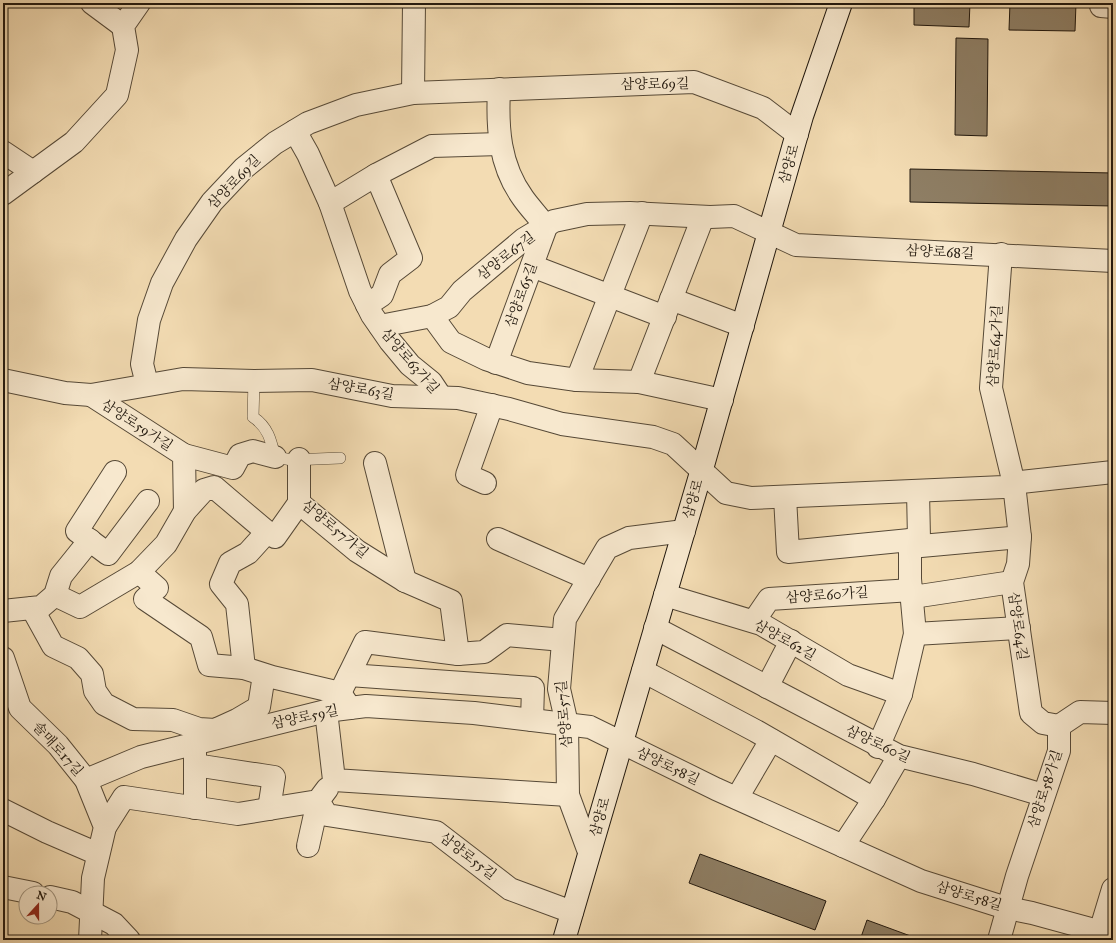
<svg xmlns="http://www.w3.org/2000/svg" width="1116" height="943" font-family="'IM FELL Great Primer','Noto Serif KR',serif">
	<rect width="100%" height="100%" fill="#f3dcb3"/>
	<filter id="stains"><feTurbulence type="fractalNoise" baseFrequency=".005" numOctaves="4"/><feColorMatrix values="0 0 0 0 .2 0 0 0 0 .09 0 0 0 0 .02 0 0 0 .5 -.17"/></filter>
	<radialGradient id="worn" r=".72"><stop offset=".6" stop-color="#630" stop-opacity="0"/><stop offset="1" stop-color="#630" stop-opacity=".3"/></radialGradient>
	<g fill="#8e7e64" stroke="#21180e">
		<path d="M 914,3 L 970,3 L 969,27 L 914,25 Z"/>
		<path d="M 1010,3 L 1076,3 L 1075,31 L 1009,30 Z"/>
		<path d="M 956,38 L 988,39 L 987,136 L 955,135 Z"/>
		<path d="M 910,169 L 1113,173 L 1113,206 L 910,202 Z"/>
		<path d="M 700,854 L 826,901 L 815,930 L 689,883 Z"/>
		<path d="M 867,920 L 916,938 L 916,940 L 860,940 Z"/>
	</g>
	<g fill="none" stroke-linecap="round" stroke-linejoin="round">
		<defs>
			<path id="lane" d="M 254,381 L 253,417 C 268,427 271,440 275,457 L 292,460 L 340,458"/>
			<g id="street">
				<path d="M 92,3 L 123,26"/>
				<path d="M 1101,3 L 1101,6 L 1113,7"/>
				<path d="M 413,93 L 414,3"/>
				<path d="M 295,131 L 308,154 L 330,203 L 360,291 L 372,315 L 390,341 L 410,365 L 431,382 L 441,397"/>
				<path d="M 3,152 L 33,172"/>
				<path d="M 3,194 L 74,142 L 117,95 L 127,50 L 123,26 L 139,3"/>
				<path d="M 330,203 L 376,175 L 432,146 L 500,144"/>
				<path d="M 1001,254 L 991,388 L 1014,484 L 1020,537 L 1018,564 L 1012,582 L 1031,713 L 1043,723 L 1059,726"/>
				<path d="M 532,266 L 665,317"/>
				<path d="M 671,299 L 743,326"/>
				<path d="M 367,305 L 382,295 L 390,274 L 411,258 L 376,175"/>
				<path d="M 432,316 L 451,342 L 486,359 L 528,373 L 577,380 L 639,382 L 722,400"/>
				<path d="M 380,326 L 432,316 L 449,307 L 462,291 L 524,239 L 554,221 L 587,214 L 630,213 L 710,217 L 734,216 L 796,245 L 1113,261"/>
				<path d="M 496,363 L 546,227 C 539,217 530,208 523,198 C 499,165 497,127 499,89"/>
				<path d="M 3,380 L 65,393 L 91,395 L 183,379 L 254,381 L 312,380 L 392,396 L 458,398 L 509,409 L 562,424 L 653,437 L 673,444 L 726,493 L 751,498 L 1004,487 L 1021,482 L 1113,472"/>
				<path d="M 577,380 L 642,213"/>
				<path d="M 639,382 L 703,217"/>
				<path d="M 147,384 L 142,364 L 149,320 L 162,283 L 186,239 L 212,202 L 244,168 L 275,143 L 308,123 L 356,105 L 413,93 L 694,82 L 763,108 L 797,134"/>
				<path d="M 91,395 L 184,455 L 185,511"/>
				<path d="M 184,455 L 233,468 L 240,455 L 253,451 L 275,457"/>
				<path d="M 299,459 L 299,503 L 357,551 L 405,581 L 451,601 L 458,654"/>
				<path d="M 375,463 L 405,581"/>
				<path d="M 115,472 L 77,531 L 108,554 L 148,501"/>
				<path d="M 485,483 L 467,475 L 492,405"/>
				<path d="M 785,497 L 788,552 L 910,540"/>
				<path d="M 267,532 L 275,537 L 299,503"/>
				<path d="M 498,539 L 589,579"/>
				<path d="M 910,547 L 1020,537"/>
				<path d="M 139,572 L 157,588 L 145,599 L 201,637 L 209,665 L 244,668"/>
				<path d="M 55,595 L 80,607 L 139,572 L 166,544 L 185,511 L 204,490 L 214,487 L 267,532 L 248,553 L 230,563 L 221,584 L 237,604 L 244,668 L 272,677 L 340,693 L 350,708"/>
				<path d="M 665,595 L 761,624 L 848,675 L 901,694"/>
				<path d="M 913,597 L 1012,582"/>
				<path d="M 32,608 L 53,646 L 78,658 L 92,674 L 95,691 L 104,704 L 133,719 L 173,720 L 199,729 L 215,730 L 237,720 L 259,707 L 264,675"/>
				<path d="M 3,611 L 41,607 L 55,595 L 61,576 L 90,540"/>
				<path d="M 754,621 L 769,599 L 912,590"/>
				<path d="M 655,628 L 899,756 L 973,774 L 1043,795"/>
				<path d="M 915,634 L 1019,628"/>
				<path d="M 3,658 L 20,708 L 58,745 L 86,780 L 105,827 L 93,878 L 90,940"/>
				<path d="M 643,671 L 756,731 L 874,799"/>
				<path d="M 349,675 L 533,688 L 532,720"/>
				<path d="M 767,687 L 791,641"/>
				<path d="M 340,693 L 365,642 L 458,654 L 484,652 L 507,635 L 563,640"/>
				<path d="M 326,711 L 334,780 L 568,795"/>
				<path d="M 1059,726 L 1080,712 L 1113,713"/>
				<path d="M 878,747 L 901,694 L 915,634 L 910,579 L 910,540 L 919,539 L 918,491"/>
				<path d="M 195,750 L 195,808"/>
				<path d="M 195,765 L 274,777 L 269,809"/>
				<path d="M 86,780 L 141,757 L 326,711 L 366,706 L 474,713 L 590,727 L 716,789 L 921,881 L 1003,907 L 1032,913 L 1113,935"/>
				<path d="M 737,798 L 771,740"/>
				<path d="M 318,801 L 327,815 L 436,832 L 510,889 L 572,912"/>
				<path d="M 3,810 L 47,832 L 98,854"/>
				<path d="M 105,827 L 124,797 L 238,814 L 318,801 L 327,789"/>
				<path d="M 308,846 L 318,801"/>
				<path d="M 843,846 L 874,799 L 899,756"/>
				<path d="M 589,852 L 568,795 L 567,724 L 559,689 L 565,619 L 607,548 L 629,538 L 684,531"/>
				<path d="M 3,887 L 33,893"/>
				<path d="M 50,897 L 72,902 L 114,924 L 129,940"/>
				<path d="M 1100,932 L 1113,889"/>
				<path d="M 999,940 L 1017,876 L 1059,751 L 1059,726"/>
			</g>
			<path id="secondary" d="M 564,940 L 702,469 L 802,116 L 841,3"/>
		</defs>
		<use href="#lane" stroke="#564937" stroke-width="12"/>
		<use href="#street" stroke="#564937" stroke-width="24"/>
		<use href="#secondary" stroke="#21180e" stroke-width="24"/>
		<use href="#lane" stroke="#f7e8ce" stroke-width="11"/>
		<use href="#street" stroke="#f7e8ce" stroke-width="22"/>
		<use href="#secondary" stroke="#f7e8ce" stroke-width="22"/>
	</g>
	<g text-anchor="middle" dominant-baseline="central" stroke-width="3" stroke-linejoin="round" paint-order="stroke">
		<g font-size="14" fill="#21180e" stroke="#f7e8ce">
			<text transform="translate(655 84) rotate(-1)">삼양로69길</text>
			<text transform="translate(789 164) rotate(-74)">삼양로</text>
			<text transform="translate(234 182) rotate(-46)">삼양로69길</text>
			<text transform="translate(940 252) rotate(3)">삼양로68길</text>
			<text transform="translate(506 256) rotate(-38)">삼양로67길</text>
			<text transform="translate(521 295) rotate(-70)">삼양로65길</text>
			<text transform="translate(995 346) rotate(-87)">삼양로64가길</text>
			<text transform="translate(410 361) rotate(49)">삼양로63가길</text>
			<text transform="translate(361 389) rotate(10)">삼양로63길</text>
			<text transform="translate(137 425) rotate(33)">삼양로59가길</text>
			<text transform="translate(693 499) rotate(-74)">삼양로</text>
			<text transform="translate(335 529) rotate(40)">삼양로57가길</text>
			<text transform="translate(827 595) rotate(-4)">삼양로60가길</text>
			<text transform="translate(1018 626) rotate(82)">삼양로64길</text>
			<text transform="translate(785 640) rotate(29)">삼양로62길</text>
			<text transform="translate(564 714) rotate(-95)">삼양로57길</text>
			<text transform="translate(305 717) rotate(-12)">삼양로59길</text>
			<text transform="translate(878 744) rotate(25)">삼양로60길</text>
			<text transform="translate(58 749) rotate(48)">솔매로17길</text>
			<text transform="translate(668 766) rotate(26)">삼양로58길</text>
			<text transform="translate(1045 789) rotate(-72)">삼양로58가길</text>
			<text transform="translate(600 817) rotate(-74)">삼양로</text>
			<text transform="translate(468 856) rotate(38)">삼양로55길</text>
			<text transform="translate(969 896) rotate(17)">삼양로58길</text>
		</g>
	</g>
	<rect width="1116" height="943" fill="none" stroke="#f3dcb3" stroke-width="16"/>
	<rect x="4" y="4" width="1108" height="935" fill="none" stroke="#21180e" stroke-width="2"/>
	<rect x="8" y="8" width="1100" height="927" fill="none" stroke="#21180e"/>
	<g transform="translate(38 905) rotate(21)"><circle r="19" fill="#f7e8ce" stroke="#a19581"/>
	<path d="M0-3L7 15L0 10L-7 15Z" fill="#8f2418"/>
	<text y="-6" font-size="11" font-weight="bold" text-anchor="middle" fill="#21180e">N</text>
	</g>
	<rect width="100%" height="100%" filter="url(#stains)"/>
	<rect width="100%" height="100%" fill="url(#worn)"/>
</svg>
